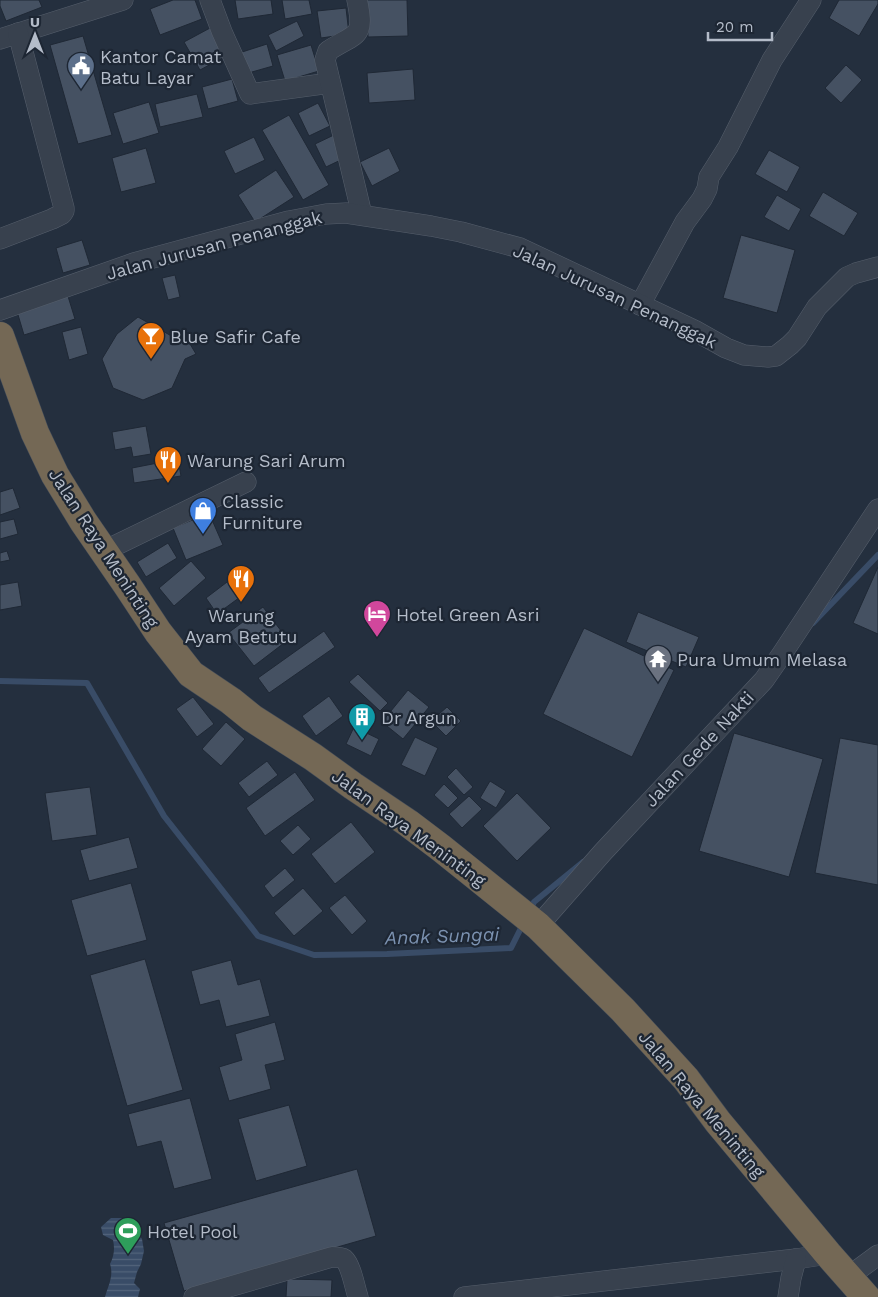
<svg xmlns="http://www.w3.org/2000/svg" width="878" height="1297" font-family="'Work Sans',sans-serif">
	<defs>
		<pattern id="water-rules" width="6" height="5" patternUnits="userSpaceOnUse" patternTransform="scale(1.25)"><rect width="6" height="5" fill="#394c67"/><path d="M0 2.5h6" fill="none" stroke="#53647b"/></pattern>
	</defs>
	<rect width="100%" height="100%" fill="#242f3e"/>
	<path fill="url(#water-rules)" d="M 111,1218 L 124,1218 L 135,1229 L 142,1239 L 144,1251 L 141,1264 L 137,1272 L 134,1283 L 140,1289 L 138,1297 L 105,1297 C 108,1286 114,1276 110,1264 C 114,1256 115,1249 113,1240 L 103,1235 L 101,1227 Z"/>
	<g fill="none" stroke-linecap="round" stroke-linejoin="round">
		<g stroke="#394c67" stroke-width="6">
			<path d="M 813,623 L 878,555"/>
			<path d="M 0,681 L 87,683 L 164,816 L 258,936 L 314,955 L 387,954 L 511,948 L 523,924"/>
			<path d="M 530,910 L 534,902 L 583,862"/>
		</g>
	</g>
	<g fill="#455162" stroke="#1f2835">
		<path d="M 0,0 L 39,0 L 42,7 L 6,21 L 0,6 Z"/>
		<path d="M 173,0 L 195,0 L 202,19 L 160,35 L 150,9 Z"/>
		<path d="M 235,0 L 271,0 L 273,14 L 238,19 Z"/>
		<path d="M 282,0 L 309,0 L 312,14 L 285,19 Z"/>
		<path d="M 367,0 L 407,0 L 408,36 L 368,37 Z"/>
		<path d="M 839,0 L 878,0 L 878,4 L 859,36 L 829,18 Z"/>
		<path d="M 346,8 L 349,34 L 321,38 L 317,11 Z"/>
		<path d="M 297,21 L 304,36 L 276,51 L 268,35 Z"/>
		<path d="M 210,28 L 226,56 L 200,70 L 184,42 Z"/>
		<path d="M 83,36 L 112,135 L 78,144 L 50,45 Z"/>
		<path d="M 267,44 L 273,66 L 245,74 L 239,53 Z"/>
		<path d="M 311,45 L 319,71 L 285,81 L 277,55 Z"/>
		<path d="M 846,65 L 862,80 L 841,103 L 825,88 Z"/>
		<path d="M 413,69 L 415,100 L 369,103 L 367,73 Z"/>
		<path d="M 232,79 L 238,101 L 208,109 L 202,87 Z"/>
		<path d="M 197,94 L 203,117 L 160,127 L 155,104 Z"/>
		<path d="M 149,102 L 159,133 L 123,144 L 113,113 Z"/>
		<path d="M 318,103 L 330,126 L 309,136 L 298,113 Z"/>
		<path d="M 289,115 L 329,185 L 303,200 L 262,130 Z"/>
		<path d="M 336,134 L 347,157 L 326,167 L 315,144 Z"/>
		<path d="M 254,137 L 265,160 L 235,174 L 224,151 Z"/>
		<path d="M 146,148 L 156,183 L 121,192 L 112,158 Z"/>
		<path d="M 389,148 L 400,171 L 372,186 L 360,162 Z"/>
		<path d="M 769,150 L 800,167 L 787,192 L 755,174 Z"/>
		<path d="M 276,170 L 294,197 L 255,222 L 238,195 Z"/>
		<path d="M 823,192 L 858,213 L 844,236 L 809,216 Z"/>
		<path d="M 777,195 L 801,209 L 789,231 L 764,217 Z"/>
		<path d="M 741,235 L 795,250 L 777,313 L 723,298 Z"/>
		<path d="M 82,240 L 90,265 L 63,273 L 56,248 Z"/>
		<path d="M 175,275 L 180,297 L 168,300 L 162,278 Z"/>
		<path d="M 67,293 L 75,319 L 24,335 L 16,308 Z"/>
		<path d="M 138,317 L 175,338 L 184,334 L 196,354 L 185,359 L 172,388 L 143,400 L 113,388 L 102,359 L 117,334 Z"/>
		<path d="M 81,327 L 88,354 L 69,360 L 62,332 Z"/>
		<path d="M 146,426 L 151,454 L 133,457 L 131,447 L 115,450 L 112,432 Z"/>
		<path d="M 178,459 L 181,476 L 134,483 L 132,468 Z"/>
		<path d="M 13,488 L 20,508 L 0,515 L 0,492 Z"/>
		<path d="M 209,513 L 223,545 L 186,560 L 173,528 Z"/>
		<path d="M 14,519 L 18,534 L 0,539 L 0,522 Z"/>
		<path d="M 168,543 L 177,558 L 146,577 L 137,562 Z"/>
		<path d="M 7,551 L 10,560 L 0,562 L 0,553 Z"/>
		<path d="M 191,561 L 206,578 L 174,606 L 159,588 Z"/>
		<path d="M 878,567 L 878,634 L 853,623 Z"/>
		<path d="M 235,576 L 247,592 L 217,614 L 206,598 Z"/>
		<path d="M 18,582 L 22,606 L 0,610 L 0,585 Z"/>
		<path d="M 263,607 L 288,640 L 254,666 L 228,633 Z"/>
		<path d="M 638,612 L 699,637 L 686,667 L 626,642 Z"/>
		<path d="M 584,628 L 674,670 L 632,757 L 543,714 Z"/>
		<path d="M 324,631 L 335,647 L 269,693 L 258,678 Z"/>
		<path d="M 358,674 L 388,703 L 380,711 L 349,682 Z"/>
		<path d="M 408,690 L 429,707 L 403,739 L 382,722 Z"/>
		<path d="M 329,696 L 343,716 L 316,736 L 302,716 Z"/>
		<path d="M 193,697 L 214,724 L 197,737 L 176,709 Z"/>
		<path d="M 447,707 L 461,721 L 446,736 L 431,721 Z"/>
		<path d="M 226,722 L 245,739 L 221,766 L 202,749 Z"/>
		<path d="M 354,727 L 379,739 L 371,756 L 346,744 Z"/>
		<path d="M 734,733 L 823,759 L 789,877 L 699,851 Z"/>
		<path d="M 415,737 L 438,748 L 425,776 L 401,765 Z"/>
		<path d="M 840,738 L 878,745 L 878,885 L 815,873 Z"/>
		<path d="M 267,761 L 278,775 L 249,797 L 238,783 Z"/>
		<path d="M 456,768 L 473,787 L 464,795 L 447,777 Z"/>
		<path d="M 295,772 L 315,800 L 265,836 L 246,808 Z"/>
		<path d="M 490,781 L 506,791 L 496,808 L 480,798 Z"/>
		<path d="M 444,784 L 458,798 L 448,808 L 434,795 Z"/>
		<path d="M 90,787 L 97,835 L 52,841 L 45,793 Z"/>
		<path d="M 517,793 L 551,828 L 517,861 L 483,826 Z"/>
		<path d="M 469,796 L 482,809 L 462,828 L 449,814 Z"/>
		<path d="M 351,822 L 375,852 L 335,884 L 311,854 Z"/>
		<path d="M 298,825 L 311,839 L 293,855 L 280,841 Z"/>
		<path d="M 129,837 L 138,868 L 89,881 L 80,850 Z"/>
		<path d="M 285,868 L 295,880 L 273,898 L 264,886 Z"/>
		<path d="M 131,883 L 147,940 L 87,956 L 71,900 Z"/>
		<path d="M 303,888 L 323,911 L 294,936 L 274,913 Z"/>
		<path d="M 345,895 L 367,921 L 352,935 L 329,908 Z"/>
		<path d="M 145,959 L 183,1090 L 127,1106 L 90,975 Z"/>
		<path d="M 231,960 L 238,985 L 260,979 L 270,1016 L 226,1027 L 219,1000 L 200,1005 L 191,971 Z"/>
		<path d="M 275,1022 L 285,1060 L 265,1065 L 271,1089 L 229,1101 L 219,1067 L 242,1060 L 235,1034 Z"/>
		<path d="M 190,1098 L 212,1179 L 174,1189 L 161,1141 L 137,1147 L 128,1114 Z"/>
		<path d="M 289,1105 L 307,1166 L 256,1181 L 238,1119 Z"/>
		<path d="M 357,1169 L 376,1236 L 184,1291 L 164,1223 Z"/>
		<path d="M 287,1279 L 332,1280 L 331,1297 L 286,1297 Z"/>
	</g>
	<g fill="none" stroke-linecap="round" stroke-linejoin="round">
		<defs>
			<g id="minor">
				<path d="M 210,0 L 222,32 L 250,94 L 330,83"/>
				<path d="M 357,0 C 365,39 357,32 328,51 L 325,60 L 362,215"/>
				<path d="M 0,39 L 123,0"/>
				<path d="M 0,239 L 52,219 L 62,214 L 64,211 L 64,208 L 18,33"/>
				<path d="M 640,305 L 685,222 L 702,199 L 707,189 L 709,177 L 728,147 L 772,60 L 811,0"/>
				<path d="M 0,310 L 134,263 L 289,221 L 326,214 L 346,213 L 431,226 L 461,232 L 520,248 L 694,330 L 726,348 L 744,355 L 768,357 L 776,356 L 790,345 L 797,338 L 817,307 L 847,277 L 856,273 L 878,267"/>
				<path d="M 104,551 L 246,482"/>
				<path d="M 538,926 L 603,852 L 764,680 L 782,654 L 878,509"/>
				<path d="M 848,1277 L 878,1255"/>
				<path d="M 194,1297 L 332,1257 C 336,1257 341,1257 344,1259 C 351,1265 355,1288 358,1297"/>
				<path d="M 464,1297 L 796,1259 L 828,1254"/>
				<path d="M 788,1297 L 791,1278 L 796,1259"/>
			</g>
			<path id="highway" d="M 0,336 L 35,433 L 55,475 L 83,521 L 127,585 L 158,632 L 191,674 L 231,701 L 252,718 L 313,757 L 353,786 L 408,823 L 441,848 L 538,926 L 623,1010 L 686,1079 L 718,1122 L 828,1254 L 866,1297"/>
		</defs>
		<use href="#minor" stroke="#565f6c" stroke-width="21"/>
		<use href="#highway" stroke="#434c59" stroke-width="29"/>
		<use href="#minor" stroke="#38414e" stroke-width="20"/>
		<use href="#highway" stroke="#746855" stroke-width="28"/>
	</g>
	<defs>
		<symbol id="civic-pin" viewBox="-11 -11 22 30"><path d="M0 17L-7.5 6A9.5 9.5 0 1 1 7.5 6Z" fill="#5c6f8a" stroke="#1d2633"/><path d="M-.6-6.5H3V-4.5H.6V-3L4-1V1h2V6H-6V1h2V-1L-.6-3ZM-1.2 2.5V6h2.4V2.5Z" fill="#fff"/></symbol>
		<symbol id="bar-pin" viewBox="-11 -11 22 30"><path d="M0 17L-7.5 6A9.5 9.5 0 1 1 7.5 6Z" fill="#e8710a" stroke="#1d2633"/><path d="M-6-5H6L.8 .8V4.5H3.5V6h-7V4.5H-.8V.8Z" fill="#fff"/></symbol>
		<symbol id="restaurant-pin" viewBox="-11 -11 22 30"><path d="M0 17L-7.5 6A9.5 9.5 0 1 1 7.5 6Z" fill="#e8710a" stroke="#1d2633"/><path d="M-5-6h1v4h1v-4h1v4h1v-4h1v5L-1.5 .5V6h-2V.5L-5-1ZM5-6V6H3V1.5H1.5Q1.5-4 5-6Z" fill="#fff"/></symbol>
		<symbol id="shop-pin" viewBox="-11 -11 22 30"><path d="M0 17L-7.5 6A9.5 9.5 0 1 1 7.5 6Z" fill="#3f7fe0" stroke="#1d2633"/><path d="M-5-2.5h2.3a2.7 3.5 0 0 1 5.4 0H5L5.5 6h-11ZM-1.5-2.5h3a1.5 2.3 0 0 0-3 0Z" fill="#fff"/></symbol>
		<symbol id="hotel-pin" viewBox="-11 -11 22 30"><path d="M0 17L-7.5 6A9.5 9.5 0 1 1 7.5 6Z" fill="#d1479c" stroke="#1d2633"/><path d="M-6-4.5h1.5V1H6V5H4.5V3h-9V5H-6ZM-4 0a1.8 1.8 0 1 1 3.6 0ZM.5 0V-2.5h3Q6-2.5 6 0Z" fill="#fff"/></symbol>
		<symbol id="temple-pin" viewBox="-11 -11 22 30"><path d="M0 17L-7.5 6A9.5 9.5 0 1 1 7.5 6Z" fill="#6b7280" stroke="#1d2633"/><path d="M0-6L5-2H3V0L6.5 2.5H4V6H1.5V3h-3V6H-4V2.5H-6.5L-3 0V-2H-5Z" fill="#fff"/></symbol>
		<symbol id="building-pin" viewBox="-11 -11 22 30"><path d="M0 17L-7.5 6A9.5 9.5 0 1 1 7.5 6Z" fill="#0f9aa8" stroke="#1d2633"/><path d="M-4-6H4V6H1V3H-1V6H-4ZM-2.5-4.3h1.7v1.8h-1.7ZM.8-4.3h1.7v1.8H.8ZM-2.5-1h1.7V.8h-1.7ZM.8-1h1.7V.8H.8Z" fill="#fff"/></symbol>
		<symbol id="stadium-pin" viewBox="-11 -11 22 30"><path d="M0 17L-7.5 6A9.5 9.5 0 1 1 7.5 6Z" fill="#2e9e5b" stroke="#1d2633"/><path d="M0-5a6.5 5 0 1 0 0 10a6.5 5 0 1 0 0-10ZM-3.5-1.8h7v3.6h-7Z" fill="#fff"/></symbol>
	</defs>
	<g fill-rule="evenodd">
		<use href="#civic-pin" x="65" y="50" width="32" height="43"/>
		<use href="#bar-pin" x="135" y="320" width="32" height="43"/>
		<use href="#restaurant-pin" x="152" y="444" width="32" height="43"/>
		<use href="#shop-pin" x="187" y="495" width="32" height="43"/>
		<use href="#restaurant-pin" x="225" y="563" width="32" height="43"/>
		<use href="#hotel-pin" x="361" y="598" width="32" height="43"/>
		<use href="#temple-pin" x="642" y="643" width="32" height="43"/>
		<use href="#building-pin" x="346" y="701" width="32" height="43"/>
		<use href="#stadium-pin" x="112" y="1215" width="32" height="43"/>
	</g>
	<g text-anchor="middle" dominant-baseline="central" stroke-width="4.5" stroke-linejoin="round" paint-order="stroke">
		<g font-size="18" fill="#b4bcc9" stroke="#1d2633" text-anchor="start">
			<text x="100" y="56">Kantor Camat<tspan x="100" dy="21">Batu Layar</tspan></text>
			<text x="170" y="336">Blue Safir Cafe</text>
			<text x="187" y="460">Warung Sari Arum</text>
			<text x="222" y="501">Classic<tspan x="222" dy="21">Furniture</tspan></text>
			<text x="396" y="614">Hotel Green Asri</text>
			<text x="241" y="615" text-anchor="middle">Warung<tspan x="241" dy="21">Ayam Betutu</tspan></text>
			<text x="677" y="659">Pura Umum Melasa</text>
			<text x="381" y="717">Dr Argun</text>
			<text x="147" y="1231">Hotel Pool</text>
		</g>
		<g font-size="18" fill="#b4bcc9" stroke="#1d2633">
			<text transform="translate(214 245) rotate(-15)">Jalan Jurusan Penanggak</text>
			<text transform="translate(615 296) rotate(25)">Jalan Jurusan Penanggak</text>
			<text transform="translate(104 548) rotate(57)">Jalan Raya Meninting</text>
			<text transform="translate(699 749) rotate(-47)">Jalan Gede Nakti</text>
			<text transform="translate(409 828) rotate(36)">Jalan Raya Meninting</text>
			<text transform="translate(702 1104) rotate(50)">Jalan Raya Meninting</text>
		</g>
		<g font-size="19" font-style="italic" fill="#7c92b1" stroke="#1d2633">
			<text transform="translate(442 936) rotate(-2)">Anak Sungai</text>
		</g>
	</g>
	<g transform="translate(35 35)" stroke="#1d2633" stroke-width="4" paint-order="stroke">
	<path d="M0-4L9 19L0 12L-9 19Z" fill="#b4bcc9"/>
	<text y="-8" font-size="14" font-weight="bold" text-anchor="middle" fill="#b4bcc9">U</text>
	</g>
	<path d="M708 32v8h64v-8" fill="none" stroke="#b4bcc9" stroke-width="2.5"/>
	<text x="716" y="32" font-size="15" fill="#b4bcc9" stroke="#1d2633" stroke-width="4" paint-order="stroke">20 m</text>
</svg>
